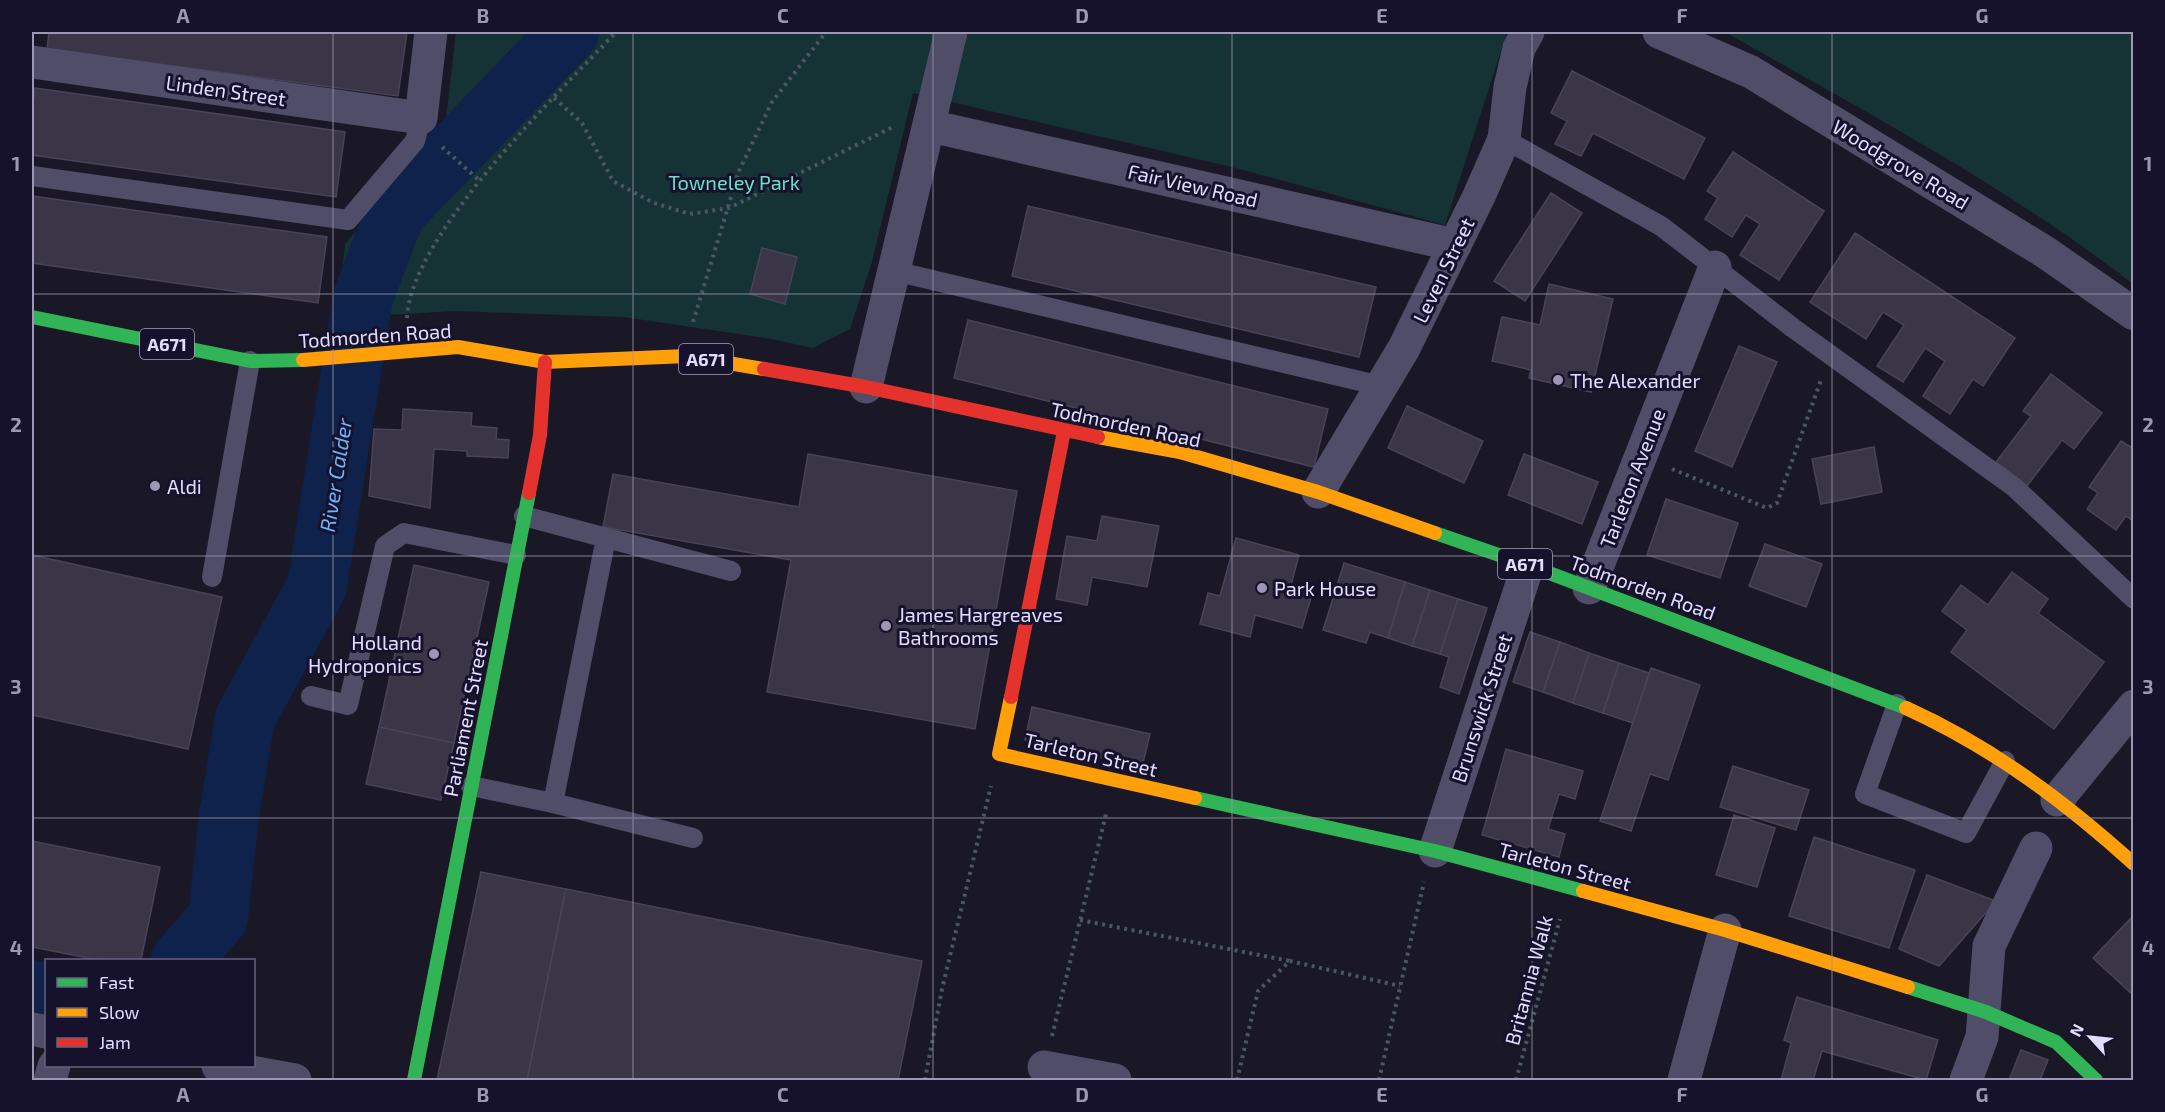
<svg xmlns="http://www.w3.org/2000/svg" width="2165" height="1112" font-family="'Exo 2',sans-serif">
	<rect width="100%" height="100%" fill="#1a1826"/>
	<g fill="#153234">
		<path d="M 456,32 L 1507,32 L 1445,225 L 1240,169 L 913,93 L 872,262 L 850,329 L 813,348 L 772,339 L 623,317 L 455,311 L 337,318 L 345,244 L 445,127 Z"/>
		<path d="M 1725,32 L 2133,32 L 2133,284 C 2007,186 1863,111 1725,32 Z"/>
	</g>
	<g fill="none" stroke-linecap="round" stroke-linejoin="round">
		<g stroke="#0e224b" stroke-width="60">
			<path d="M 181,960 L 218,918 L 229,815 L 245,718 L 317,586 L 363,297 L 395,213 L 569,32"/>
			<path d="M 32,990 L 46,993"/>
		</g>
	</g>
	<g fill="#3a3647" stroke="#484358" stroke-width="1.5">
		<path d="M 49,32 L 407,32 L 398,96 L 47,49 Z"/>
		<path d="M 1572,71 L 1705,138 L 1684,179 L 1593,133 L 1581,156 L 1555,144 L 1567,121 L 1551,113 Z"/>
		<path d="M 35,88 L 345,132 L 336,197 L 32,155 L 32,115 Z"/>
		<path d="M 1733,152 L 1824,211 L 1779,280 L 1740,255 L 1760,224 L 1746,215 L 1732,237 L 1705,219 L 1718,198 L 1707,191 Z"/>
		<path d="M 1551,193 L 1582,213 L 1525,301 L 1494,281 Z"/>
		<path d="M 32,196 L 327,237 L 318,303 L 32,263 Z"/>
		<path d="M 1028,206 L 1376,287 L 1359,357 L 1012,276 Z"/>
		<path d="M 1855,233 L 2015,338 L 1983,386 L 1973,379 L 1950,414 L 1923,396 L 1945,361 L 1925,348 L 1903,382 L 1877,366 L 1904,325 L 1883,312 L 1866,339 L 1810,302 Z"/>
		<path d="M 762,248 L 797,257 L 785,304 L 750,294 Z"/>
		<path d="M 1549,284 L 1613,299 L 1591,392 L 1529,378 L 1531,370 L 1492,361 L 1502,317 L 1540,325 Z"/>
		<path d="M 968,320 L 1328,409 L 1314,467 L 954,378 Z"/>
		<path d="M 1739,346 L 1777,362 L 1732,467 L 1695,451 Z"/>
		<path d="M 2051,374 L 2102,413 L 2074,449 L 2062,440 L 2027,486 L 1996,462 L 2031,416 L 2023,411 Z"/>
		<path d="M 1407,406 L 1483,441 L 1464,483 L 1388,448 Z"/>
		<path d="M 403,409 L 472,413 L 471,426 L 497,428 L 496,439 L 509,440 L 508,458 L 467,456 L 467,451 L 434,449 L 430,508 L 369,496 L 374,429 L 402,430 Z"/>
		<path d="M 2121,441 L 2134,449 L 2134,522 L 2126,516 L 2116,530 L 2087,509 L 2098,493 L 2089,487 Z"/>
		<path d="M 1874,447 L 1882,492 L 1821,504 L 1812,459 Z"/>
		<path d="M 808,454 L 1017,491 L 975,729 L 767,692 L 791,560 L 603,527 L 613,474 L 799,507 Z"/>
		<path d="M 1524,454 L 1598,482 L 1582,524 L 1508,495 Z"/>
		<path d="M 1666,499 L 1738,523 L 1720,578 L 1647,555 Z"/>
		<path d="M 1102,516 L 1159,526 L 1147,587 L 1092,577 L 1087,605 L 1056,599 L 1067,536 L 1097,541 Z"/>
		<path d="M 1236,538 L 1299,555 L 1291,585 L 1313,591 L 1302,628 L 1255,615 L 1250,637 L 1200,624 L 1208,593 L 1220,596 Z"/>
		<path d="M 1765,544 L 1822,564 L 1806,607 L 1749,586 Z"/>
		<path d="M 32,555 L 222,597 L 188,749 L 32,715 Z"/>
		<path d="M 1344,563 L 1405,582 L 1388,638 L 1370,632 L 1366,643 L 1323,630 Z"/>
		<path d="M 414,565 L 489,582 L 454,743 L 379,727 Z"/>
		<path d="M 2012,572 L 2048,599 L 2038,613 L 2104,662 L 2054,729 L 1951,652 L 1967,630 L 1942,611 L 1961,585 L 1988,605 Z"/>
		<path d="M 1405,582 L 1430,590 L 1412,646 L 1388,638 Z"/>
		<path d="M 1430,590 L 1458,599 L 1440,654 L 1412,646 Z"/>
		<path d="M 1458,599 L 1487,608 L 1459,694 L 1440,687 L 1449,657 L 1440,654 Z"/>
		<path d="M 1530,632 L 1560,642 L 1543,692 L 1513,682 Z"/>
		<path d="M 1560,642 L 1589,653 L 1573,703 L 1543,692 Z"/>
		<path d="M 1589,653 L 1619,663 L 1603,713 L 1573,703 Z"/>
		<path d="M 1619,663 L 1649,673 L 1633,723 L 1603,713 Z"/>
		<path d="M 1651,668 L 1700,685 L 1668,780 L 1650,774 L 1631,831 L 1600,821 Z"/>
		<path d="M 1032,707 L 1150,734 L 1142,767 L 1025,740 Z"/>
		<path d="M 379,727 L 454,743 L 441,800 L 366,784 Z"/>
		<path d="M 1506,749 L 1583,771 L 1575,799 L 1559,794 L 1548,829 L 1565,834 L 1559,857 L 1482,835 Z"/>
		<path d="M 1733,766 L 1809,790 L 1796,830 L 1720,807 Z"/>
		<path d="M 1734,815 L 1775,828 L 1757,887 L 1716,875 Z"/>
		<path d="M 1814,837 L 1915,870 L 1889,948 L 1789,916 Z"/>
		<path d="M 32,841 L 160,867 L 141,960 L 98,960 L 32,947 Z"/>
		<path d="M 481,872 L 566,889 L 527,1080 L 437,1080 Z"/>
		<path d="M 1927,875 L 1996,901 L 1939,966 L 1899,949 Z"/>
		<path d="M 566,889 L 922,961 L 898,1080 L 527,1080 Z"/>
		<path d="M 2132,917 L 2134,918 L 2134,996 L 2093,958 Z"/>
		<path d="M 1797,997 L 1938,1040 L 1926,1080 L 1822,1051 L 1813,1080 L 1781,1080 L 1791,1043 L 1784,1040 Z"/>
		<path d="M 2021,1050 L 2048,1060 L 2040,1080 L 2009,1080 Z"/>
	</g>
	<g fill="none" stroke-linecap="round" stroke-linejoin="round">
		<g stroke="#4a5666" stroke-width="4" stroke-dasharray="3 4.5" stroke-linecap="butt">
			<path d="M 554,98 L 582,123 L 613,181 L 654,203 L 690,214 L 729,208 L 895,126"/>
			<path d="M 442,147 L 480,181"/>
			<path d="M 407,318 C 411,234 558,94 616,32"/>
			<path d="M 693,322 L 739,171 L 772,102 L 826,32"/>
			<path d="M 1672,469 L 1767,508 L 1777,503 L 1821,380"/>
			<path d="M 1080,920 L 1290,961"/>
			<path d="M 1052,1036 L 1107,810"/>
			<path d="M 925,1080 L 942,989 L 991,786"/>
			<path d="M 1237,1080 L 1258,991 L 1290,961 L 1400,986"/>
			<path d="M 1379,1080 L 1424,882"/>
			<path d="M 1516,1080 L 1560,919"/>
		</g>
		<g stroke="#4f4d67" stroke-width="20">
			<path d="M 1504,139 L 1661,226 L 1793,328 L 2014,487 L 2134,599"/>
			<path d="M 32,176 L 348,220 L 415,141 L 421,118"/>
			<path d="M 894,271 L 1381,386"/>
			<path d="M 524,516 L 731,571"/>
			<path d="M 212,577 L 250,361"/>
			<path d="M 311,696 L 348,705 L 385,546 L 404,533 L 516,555"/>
			<path d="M 1897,704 L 1865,794 L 1966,833 L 2005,761"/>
			<path d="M 471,786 L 553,803 L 606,538"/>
			<path d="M 553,803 L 693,838"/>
		</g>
		<g stroke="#4f4d67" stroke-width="33">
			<path d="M 1659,32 L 1751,72 L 2045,252 L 2134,314"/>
			<path d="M 32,62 L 421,118 L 431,32"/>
			<path d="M 930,126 L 1455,245"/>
			<path d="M 866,387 L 951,32"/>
			<path d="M 1318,492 L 1404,348 L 1479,196 L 1504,139 L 1510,87 L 1519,48 L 1528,32"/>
			<path d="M 1589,588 L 1715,267"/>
			<path d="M 2057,800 L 2134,706"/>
			<path d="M 1435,851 L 1528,565"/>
			<path d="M 32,1029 L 46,1032"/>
			<path d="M 218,1066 L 295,1080"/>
			<path d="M 1044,1067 L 1115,1080"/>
			<path d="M 50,1080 L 54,1066"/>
			<path d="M 1684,1080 L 1725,930"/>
			<path d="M 1966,1080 L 1982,1037 L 1989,946 L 2036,848"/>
		</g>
		<g stroke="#30b455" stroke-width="14">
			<path d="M 32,317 L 250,361 L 303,360"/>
			<path d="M 1435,533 L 1528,565 L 1906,708"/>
			<path d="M 1195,798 L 1435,851 L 1583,891"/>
			<path d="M 1908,987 L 1986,1012 L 2056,1042 L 2096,1080"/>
			<path d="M 414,1080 L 529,493"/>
		</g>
		<g stroke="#ff9f0a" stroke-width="14">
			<path d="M 303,360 L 458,347 L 545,362 L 687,356 L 764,369"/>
			<path d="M 1098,437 L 1180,452 L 1318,492 L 1435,533"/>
			<path d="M 1011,697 L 999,754 L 1195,798"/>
			<path d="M 1906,708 C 1992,747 2064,801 2134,864"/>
			<path d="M 1583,891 L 1725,930 L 1908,987"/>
		</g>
		<g stroke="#e5322d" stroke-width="14">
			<path d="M 764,369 L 866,387 L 1098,437"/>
			<path d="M 529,493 L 540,435 L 545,362"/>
			<path d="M 1011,697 L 1064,431"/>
		</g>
	</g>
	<path fill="none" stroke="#9c98b3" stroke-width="1.5" stroke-opacity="0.55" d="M 333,32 L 333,1080M 633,32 L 633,1080M 933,32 L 933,1080M 1232,32 L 1232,1080M 1532,32 L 1532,1080M 1832,32 L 1832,1080M 32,294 L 2134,294M 32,556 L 2134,556M 32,818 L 2134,818"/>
	<g fill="#9c98b3" stroke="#17122c" stroke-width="2">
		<circle cx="1558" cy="380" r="6"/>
		<circle cx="155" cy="486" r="6"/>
		<circle cx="1262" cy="588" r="6"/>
		<circle cx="886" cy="626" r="6"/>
		<circle cx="434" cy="654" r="6"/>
	</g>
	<g text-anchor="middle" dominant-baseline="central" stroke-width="6" stroke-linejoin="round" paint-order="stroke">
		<g fill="#17122c" stroke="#a5a0c0" stroke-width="1.5">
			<rect x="140" y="329" width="54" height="30" rx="4.5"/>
			<rect x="679" y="344" width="54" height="30" rx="4.5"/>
			<rect x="1498" y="549" width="54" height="30" rx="4.5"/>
		</g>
		<g font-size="18" font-weight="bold" fill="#e2ddff">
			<text x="167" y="344">A671</text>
			<text x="706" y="359">A671</text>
			<text x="1525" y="564">A671</text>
		</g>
		<g font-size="20" fill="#e2ddff" stroke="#17122c">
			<text transform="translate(226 90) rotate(8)">Linden Street</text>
			<text transform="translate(1901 164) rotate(31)">Woodgrove Road</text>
			<text transform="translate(1193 185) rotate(13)">Fair View Road</text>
			<text transform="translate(1443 270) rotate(-64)">Leven Street</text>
			<text transform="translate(375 335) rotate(-4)">Todmorden Road</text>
			<text transform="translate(1126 424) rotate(12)">Todmorden Road</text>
			<text transform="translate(1632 478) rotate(-69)">Tarleton Avenue</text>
			<text transform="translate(1643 587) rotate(20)">Todmorden Road</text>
			<text transform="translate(1481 708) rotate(-72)">Brunswick Street</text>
			<text transform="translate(465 718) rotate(-79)">Parliament Street</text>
			<text transform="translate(1091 754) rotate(13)">Tarleton Street</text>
			<text transform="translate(1565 866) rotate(15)">Tarleton Street</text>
			<text transform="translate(1528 980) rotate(-75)">Britannia Walk</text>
		</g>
		<g font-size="20" fill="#67e1c7" stroke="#17122c">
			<text x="734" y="182">Towneley Park</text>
		</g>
		<g font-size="20" fill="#e2ddff" stroke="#17122c" text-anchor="start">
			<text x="1570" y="380">The Alexander</text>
			<text x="167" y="486">Aldi</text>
			<text x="1274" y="588">Park House</text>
			<text x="898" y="614">James Hargreaves<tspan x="898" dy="23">Bathrooms</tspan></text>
			<text x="422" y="642" text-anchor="end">Holland<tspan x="422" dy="23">Hydroponics</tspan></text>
		</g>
		<g font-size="21" font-style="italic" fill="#6bb4ff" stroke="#17122c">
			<text transform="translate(335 475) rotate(-81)">River Calder</text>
		</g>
	</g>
	<rect width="2165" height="1112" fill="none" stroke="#17122c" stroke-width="66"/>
	<rect x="45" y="959" width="210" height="108" fill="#17122c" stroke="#686380" stroke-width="1.5"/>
	<rect x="57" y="978" width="30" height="9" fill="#30b455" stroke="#686380" stroke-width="1.5"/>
	<text x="99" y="989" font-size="18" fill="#e2ddff">Fast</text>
	<rect x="57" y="1008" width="30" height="9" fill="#ff9f0a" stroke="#686380" stroke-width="1.5"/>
	<text x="99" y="1019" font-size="18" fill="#e2ddff">Slow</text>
	<rect x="57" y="1038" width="30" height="9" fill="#e5322d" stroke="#686380" stroke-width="1.5"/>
	<text x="99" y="1049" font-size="18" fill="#e2ddff">Jam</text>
	<g transform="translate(2090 1037) rotate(297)" stroke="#17122c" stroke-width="4.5" paint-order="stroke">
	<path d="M0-4.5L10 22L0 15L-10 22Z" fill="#e2ddff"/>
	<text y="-9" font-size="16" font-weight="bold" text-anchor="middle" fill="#e2ddff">N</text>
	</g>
	<rect x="33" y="33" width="2099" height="1046" fill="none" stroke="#9c98b3" stroke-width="2"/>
	<g font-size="20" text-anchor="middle" font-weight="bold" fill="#9c98b3">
		<text x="183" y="23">A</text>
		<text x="483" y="23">B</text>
		<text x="783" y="23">C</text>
		<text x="1082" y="23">D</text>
		<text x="1382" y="23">E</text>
		<text x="1682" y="23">F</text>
		<text x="1982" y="23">G</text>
		<text x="16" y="171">1</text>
		<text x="2148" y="171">1</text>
		<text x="16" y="432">2</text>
		<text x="2148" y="432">2</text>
		<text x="16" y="694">3</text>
		<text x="2148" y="694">3</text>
		<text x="16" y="955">4</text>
		<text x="2148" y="955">4</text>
		<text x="183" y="1102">A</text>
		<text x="483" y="1102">B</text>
		<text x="783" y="1102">C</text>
		<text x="1082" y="1102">D</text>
		<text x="1382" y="1102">E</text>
		<text x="1682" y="1102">F</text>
		<text x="1982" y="1102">G</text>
	</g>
</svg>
